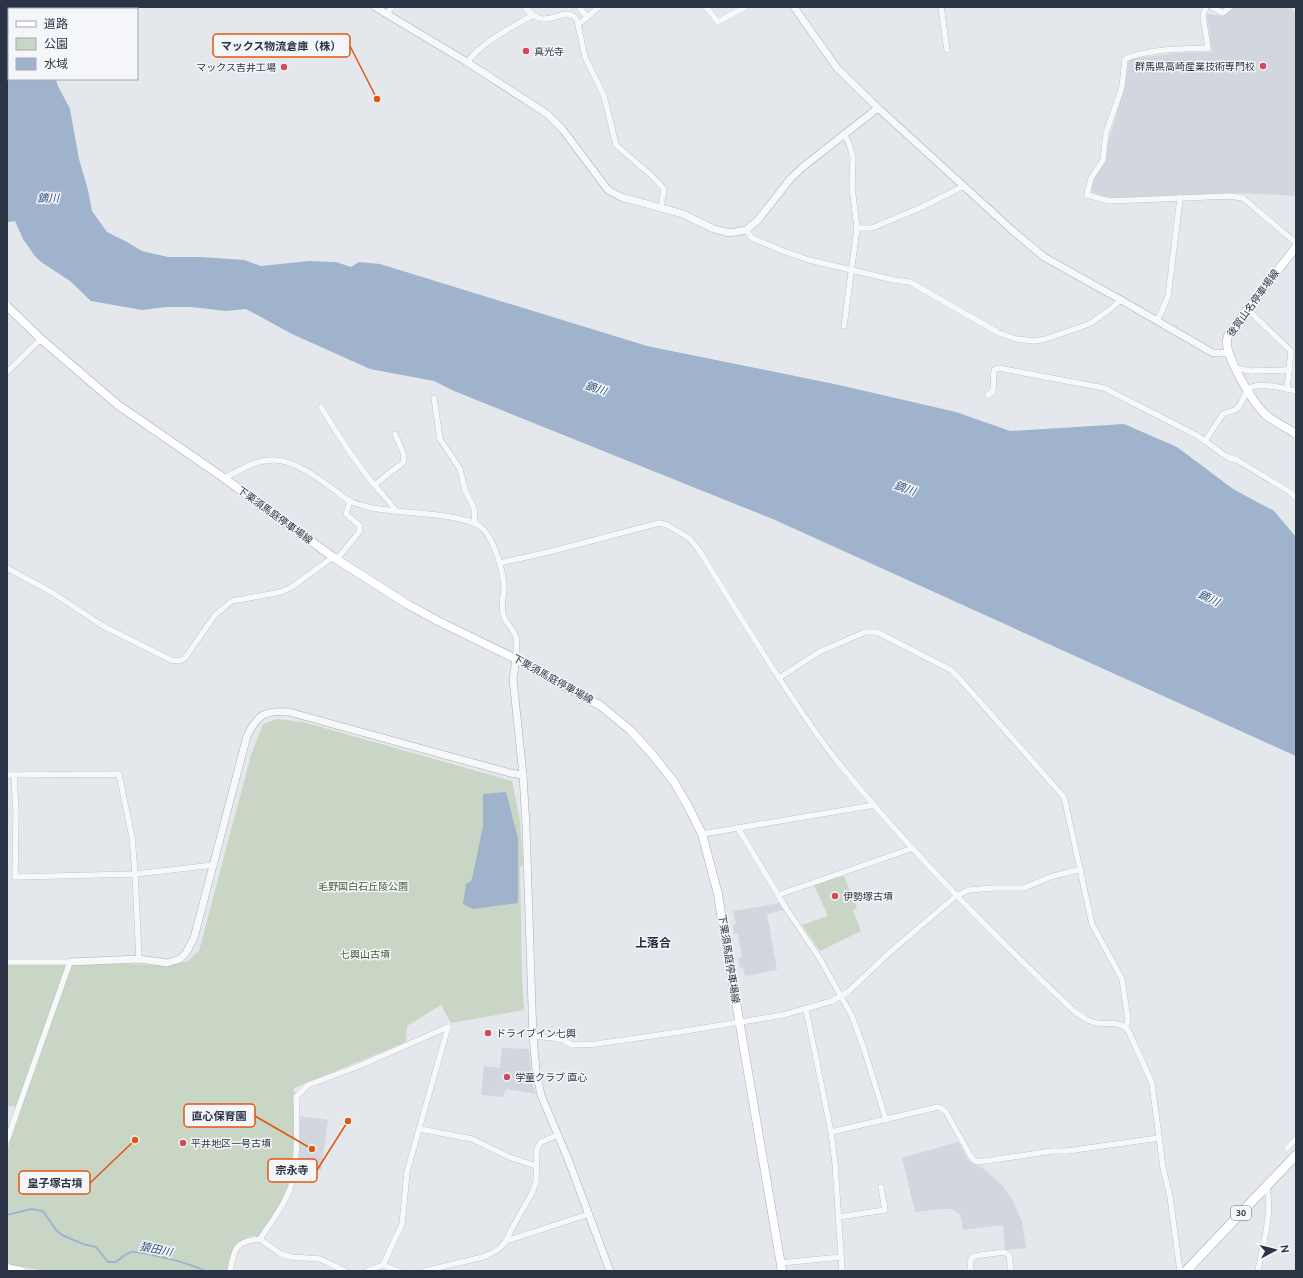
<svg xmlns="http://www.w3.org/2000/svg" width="1303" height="1278" font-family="Ubuntu,'Noto Sans JP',sans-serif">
	<rect width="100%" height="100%" fill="#e4e7ec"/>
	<g fill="#d2d6de">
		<path d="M 1233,7 L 1290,7 L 1296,13 L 1296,196 L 1240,193 L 1111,198 L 1093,193 L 1091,189 L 1095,178 L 1106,160 L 1108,143 L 1125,85 L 1128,63 L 1130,59 L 1178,53 L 1212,52 L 1207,16 L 1209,14 L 1222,16 Z"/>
		<path d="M 780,903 L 784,910 L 767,914 L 777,970 L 745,976 L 743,968 L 740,968 L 738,958 L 742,957 L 738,934 L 734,934 L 733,925 L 736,924 L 733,911 Z"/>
		<path d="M 502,1048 L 529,1049 L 532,1084 L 536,1094 L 507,1089 L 502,1097 L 481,1095 L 484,1066 L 500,1068 Z"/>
		<path d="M 299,1116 L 328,1120 L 321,1170 L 314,1171 L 311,1174 L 303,1170 L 301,1161 L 297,1159 Z"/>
		<path d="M 958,1142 L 968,1160 L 974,1164 L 983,1168 L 1002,1185 L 1012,1199 L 1022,1221 L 1026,1248 L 1005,1250 L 1003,1225 L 963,1230 L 960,1214 L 952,1209 L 942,1209 L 915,1212 L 902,1158 Z"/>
	</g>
	<g fill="#c9d6c5">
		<path d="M 277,719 L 303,722 L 512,781 L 520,821 L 523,864 L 520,868 L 522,975 L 524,1010 L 451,1023 L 441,1005 L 407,1026 L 406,1042 L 294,1088 L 295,1121 L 291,1183 L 281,1205 L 260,1236 L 252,1236 L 240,1241 L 228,1271 L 44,1271 L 7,1264 L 7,1150 L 22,1107 L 7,1106 L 7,965 L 127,964 L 170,966 L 188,961 L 199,951 L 251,755 L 263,724 Z"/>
		<path d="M 844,876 L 857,908 L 853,910 L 861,931 L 820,951 L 802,925 L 828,916 L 814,885 Z"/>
	</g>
	<g fill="#9fb4cc">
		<path d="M 7,7 L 56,7 L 56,9 L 9,9 L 9,79 L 56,79 L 57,84 L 70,109 L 79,159 L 88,190 L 92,211 L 107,232 L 127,242 L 142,251 L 168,257 L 201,257 L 244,260 L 261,266 L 309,261 L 336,262 L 351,267 L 359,262 L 380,264 L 647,346 L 839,385 L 956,412 L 1010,431 L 1124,424 L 1177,447 L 1233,489 L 1274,511 L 1296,537 L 1296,756 L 775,520 L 454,391 L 434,381 L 370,369 L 292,334 L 246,309 L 226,311 L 191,307 L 166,307 L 142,310 L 91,301 L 70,281 L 41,262 L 34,255 L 23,239 L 15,221 L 8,222 L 7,219 Z"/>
		<path d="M 506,792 L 518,838 L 518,903 L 473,909 L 463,904 L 466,884 L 471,881 L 473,874 L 483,826 L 483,794 Z"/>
	</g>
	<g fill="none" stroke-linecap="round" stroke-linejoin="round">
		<path stroke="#9fb4cc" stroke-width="2" d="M 7,1215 L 31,1209 L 43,1211 L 56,1230 L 62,1235 L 83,1244 L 96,1247 L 108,1262 L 116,1262 C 121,1258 126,1253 132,1252 C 144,1251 195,1265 205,1271"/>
		<defs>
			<g id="minor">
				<path d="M 525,7 C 547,36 563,1 577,20 L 585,57 L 604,96 L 616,145 L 652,176 L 664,189 L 661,207"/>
				<path d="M 579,7 L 587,17"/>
				<path d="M 706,7 L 718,22 L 745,7"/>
				<path d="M 941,7 L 947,50"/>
				<path d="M 1206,7 L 1203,16 L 1208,48 C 1181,49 1149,49 1125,59 L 1122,87 L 1106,133 L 1103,160 L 1091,178 L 1087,195 L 1109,201 L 1230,196 L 1243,198 L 1296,243"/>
				<path d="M 1212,7 L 1223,13 L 1230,7"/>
				<path d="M 387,14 L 392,7"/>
				<path d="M 579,24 L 599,7"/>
				<path d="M 467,62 C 484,41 509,29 533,15"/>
				<path d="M 844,134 L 849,143 L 853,158 L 852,187 L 857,228 L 844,326"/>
				<path d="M 857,228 L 872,228 L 922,207 L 964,186"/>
				<path d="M 746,230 L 752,238 L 783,251 L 809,260 L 894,280 L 910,282 L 999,333 L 1016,339 L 1034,341 L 1046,339 L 1089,324 L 1108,311 L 1121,300"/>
				<path d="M 1247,309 L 1291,351 L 1287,389"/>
				<path d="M 1157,321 L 1168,297 L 1180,198"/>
				<path d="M 1236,368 L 1250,371 L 1289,370"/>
				<path d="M 7,372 L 41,339"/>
				<path d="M 988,395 L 993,391 L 994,370 L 998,368 L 1104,388 L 1198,436 L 1227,457 L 1237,460 L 1290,492 L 1296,498"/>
				<path d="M 434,398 L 440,439 L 460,469 L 465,490 L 474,508 L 475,523"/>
				<path d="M 321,407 C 336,431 350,455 368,477 C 378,490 387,498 396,511"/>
				<path d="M 1205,441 L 1223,414 C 1226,412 1231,412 1235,410 C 1243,405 1243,392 1252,387 C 1262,382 1285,389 1296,391"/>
				<path d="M 224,478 C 239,471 256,459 274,460 C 294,460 318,478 333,489 C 339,493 344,498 350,501 C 355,504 362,505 368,507 C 395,514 464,512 482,528 C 494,538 502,569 504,584 C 504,594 501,603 503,614 C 504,622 514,629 516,637 C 517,644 516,652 516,659"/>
				<path d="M 375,485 L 389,473 L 403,463 L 404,455 L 395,434"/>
				<path d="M 337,559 L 360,531 L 359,525 L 346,514 L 350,501"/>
				<path d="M 500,563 L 553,551 L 659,523 L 667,525 L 689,538 L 699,550 C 730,600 760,650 793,699 C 807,720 821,741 837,761 C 909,850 990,932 1074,1011 C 1081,1016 1088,1022 1097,1023 C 1110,1025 1121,1020 1129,1032 L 1152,1083 L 1163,1168 L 1170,1197 L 1180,1271"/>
				<path d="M 7,568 L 53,593 L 103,626 L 171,660 L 180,661 L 185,658 L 215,615 L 232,601 L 281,592 L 292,587 L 333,557"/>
				<path d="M 779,678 L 819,652 L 865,632 L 877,632 L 951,670 L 959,678 L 1063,796 L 1065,801 L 1092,924 L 1122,979 L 1128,1020 L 1126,1027"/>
				<path d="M 7,775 L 119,774 L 132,837 L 135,874 L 139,959"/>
				<path d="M 14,775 L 16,813 L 15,877 L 135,874 L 214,865"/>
				<path d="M 738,828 L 784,905 L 820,959 L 852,1016 L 864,1049 L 886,1120"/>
				<path d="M 702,834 L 875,805"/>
				<path d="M 778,895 L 913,848"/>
				<path d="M 7,962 L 70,962 L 7,1140"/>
				<path d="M 806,1009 L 831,1132 L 835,1163 L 842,1271"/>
				<path d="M 533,1036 L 554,1038 L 563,1040 L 572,1045 L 596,1044 L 679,1032 L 783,1015 L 832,1001 L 848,992 L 889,953 L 956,896 L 969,890 L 993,888 L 1024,888 L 1050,877 L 1081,869"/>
				<path d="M 420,1129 L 472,1139 L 509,1157 L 536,1166"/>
				<path d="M 831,1132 L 938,1107 L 941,1108 L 946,1112 L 970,1155 L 974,1160 L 978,1162 L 1053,1151 L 1067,1151 L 1159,1138"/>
				<path d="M 1287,1148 L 1296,1139"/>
				<path d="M 838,1217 L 885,1210 L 881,1187"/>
				<path d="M 260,1239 C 272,1221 286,1203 292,1183 C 298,1160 297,1121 296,1097 L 308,1085 L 359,1066 L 448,1027"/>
				<path d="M 506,1241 L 589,1214"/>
				<path d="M 781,1263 L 841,1257"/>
				<path d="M 383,1265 L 399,1271"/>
				<path d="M 230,1271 C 235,1248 234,1242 260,1239 L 281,1254 L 291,1257 L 320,1259 L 345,1271"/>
				<path d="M 367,1271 L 383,1265 L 402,1224 L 407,1172 L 448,1027"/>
				<path d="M 425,1271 L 483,1257 L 492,1253 L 500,1248 L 506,1241 L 511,1230 L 532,1193 L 536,1182 L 537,1148 L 541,1142 L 558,1135"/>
				<path d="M 971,1271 L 970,1261 L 974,1256 L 1004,1252 L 1009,1255 L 1011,1271"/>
				<path d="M 1258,1271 C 1262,1248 1274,1209 1266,1187"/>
			</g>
			<g id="tertiary">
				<path d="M 375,7 L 467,62 L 547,114 L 563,130 L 608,190 L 621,197 L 683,214 L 714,229 L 730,233 L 746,230 L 758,220 L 791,178 L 804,166 L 878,108"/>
				<path d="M 794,7 L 837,68 L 878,108 L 1013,231 L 1044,257 L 1121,300 L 1213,353 L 1228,353"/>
				<path d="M 516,659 L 513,679 L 523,775 L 526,826 L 533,1036 L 536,1071 L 541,1095 L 568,1159 L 610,1271"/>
				<path d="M 70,962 L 139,959 L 167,963 L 180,959 L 186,953 L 194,938 L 247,736 C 258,714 265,710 289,712 L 510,773 L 523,775"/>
			</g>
			<g id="secondary">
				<path d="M 1296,247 L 1229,333 C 1228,337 1226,340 1227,344 C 1228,360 1253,403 1265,414 C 1274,422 1286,427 1296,434"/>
				<path d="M 7,306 L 41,339 L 118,405 L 224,478 L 333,557 L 407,604 L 438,621 L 516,659 L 601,706 L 630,730 L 652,754 L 674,782 L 688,806 L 702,834 L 718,894 L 721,914 L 782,1271"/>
				<path d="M 7,1268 L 21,1271"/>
			</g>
			<path id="primary" d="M 1186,1271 L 1296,1155"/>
		</defs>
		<use href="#minor" stroke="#a9aeb7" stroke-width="6"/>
		<use href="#tertiary" stroke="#a9aeb7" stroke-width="8"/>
		<use href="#secondary" stroke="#a9aeb7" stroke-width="9"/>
		<use href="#primary" stroke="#a3abb8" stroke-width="10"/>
		<use href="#minor" stroke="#f7f8fa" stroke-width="5.5"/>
		<use href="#tertiary" stroke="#f7f8fa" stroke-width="7"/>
		<use href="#secondary" stroke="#fff" stroke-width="8"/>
		<use href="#primary" stroke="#fff" stroke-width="9"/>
	</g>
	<g fill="#d1495b" stroke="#f4f6f9" stroke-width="1.5">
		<circle cx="526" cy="51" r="4"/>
		<circle cx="1263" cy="66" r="4"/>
		<circle cx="284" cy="67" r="4"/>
		<circle cx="835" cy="896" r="4"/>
		<circle cx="488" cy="1033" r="4"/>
		<circle cx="507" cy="1077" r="4"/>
		<circle cx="183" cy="1143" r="4"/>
	</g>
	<g text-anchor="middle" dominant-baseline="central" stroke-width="3" stroke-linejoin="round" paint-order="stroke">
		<rect fill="#f4f6f9" stroke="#676e7b" stroke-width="1" x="1231" y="1206" width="20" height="14" rx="3"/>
		<g font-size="9" font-weight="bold" fill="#2b3445">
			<text x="1241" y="1213">30</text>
		</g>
		<g font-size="10" fill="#2b3445" stroke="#f4f6f9" text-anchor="start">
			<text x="534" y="51">真光寺</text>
			<text x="1255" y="66" text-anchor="end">群馬県高崎産業技術専門校</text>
			<text x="276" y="67" text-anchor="end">マックス吉井工場</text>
			<text x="843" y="896">伊勢塚古墳</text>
			<text x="496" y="1033">ドライブイン七輿</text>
			<text x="515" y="1077">学童クラブ 直心</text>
			<text x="191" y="1143">平井地区一号古墳</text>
		</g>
		<g font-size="10" fill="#2b3445" stroke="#f4f6f9">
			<text transform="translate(1253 303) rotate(-54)">後賀山名停車場線</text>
			<text transform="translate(275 515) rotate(36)">下栗須馬庭停車場線</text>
			<text transform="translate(553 679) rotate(29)">下栗須馬庭停車場線</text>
			<text transform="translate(729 959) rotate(81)">下栗須馬庭停車場線</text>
		</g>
		<g font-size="10" fill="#3f6138" stroke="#f4f6f9">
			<text x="363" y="886">毛野国白石丘陵公園</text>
			<text x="365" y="954">七輿山古墳</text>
		</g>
		<g font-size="11" font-style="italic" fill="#34527a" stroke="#f4f6f9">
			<text x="48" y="198">鏑川</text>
			<text transform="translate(596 388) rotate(18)">鏑川</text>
			<text transform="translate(905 488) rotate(19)">鏑川</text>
			<text transform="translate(1209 598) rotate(26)">鏑川</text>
			<text transform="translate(156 1249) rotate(12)">猿田川</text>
		</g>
		<g font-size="12" font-weight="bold" fill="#1d2536" stroke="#f4f6f9">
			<text x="653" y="942">上落合</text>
		</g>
	</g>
	<path fill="none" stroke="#df570f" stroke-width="1.5" d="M377 99L350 46M312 1149L255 1116M348 1121L317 1170M135 1140L90 1183"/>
	<g fill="#df570f" stroke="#f4f6f9" stroke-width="1.5">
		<circle cx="377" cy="99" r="4"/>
		<circle cx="312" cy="1149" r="4"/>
		<circle cx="348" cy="1121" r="4"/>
		<circle cx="135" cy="1140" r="4"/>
	</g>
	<g fill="#f4f6f9" stroke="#df570f" stroke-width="1.5">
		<rect x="213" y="34" width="137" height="23" rx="4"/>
		<rect x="184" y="1104" width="71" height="23" rx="4"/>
		<rect x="268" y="1159" width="49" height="23" rx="4"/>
		<rect x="19" y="1171" width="71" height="23" rx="4"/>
	</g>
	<g font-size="11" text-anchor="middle" font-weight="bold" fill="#2b3445">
		<text x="281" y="50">マックス物流倉庫（株）</text>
		<text x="219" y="1120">直心保育園</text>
		<text x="292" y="1174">宗永寺</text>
		<text x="55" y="1187">皇子塚古墳</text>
	</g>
	<rect width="1303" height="1278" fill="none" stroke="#2b3445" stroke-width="16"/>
	<rect x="8" y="8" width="130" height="72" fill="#f4f6f9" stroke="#a4a8b1"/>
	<rect x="16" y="21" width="20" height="6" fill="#ffffff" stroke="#a4a8b1"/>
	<text x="44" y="28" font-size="12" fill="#2b3445">道路</text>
	<rect x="16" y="38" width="20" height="12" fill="#c9d6c5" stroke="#a4a8b1"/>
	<text x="44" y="48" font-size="12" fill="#2b3445">公園</text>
	<rect x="16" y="58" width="20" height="12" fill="#9fb4cc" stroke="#a4a8b1"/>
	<text x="44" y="68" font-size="12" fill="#2b3445">水域</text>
	<g transform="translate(1275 1250) rotate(83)" stroke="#f4f6f9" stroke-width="3" paint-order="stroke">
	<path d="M0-3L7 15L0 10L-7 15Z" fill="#2b3445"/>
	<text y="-6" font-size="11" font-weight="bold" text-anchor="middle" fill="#2b3445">N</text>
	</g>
</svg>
